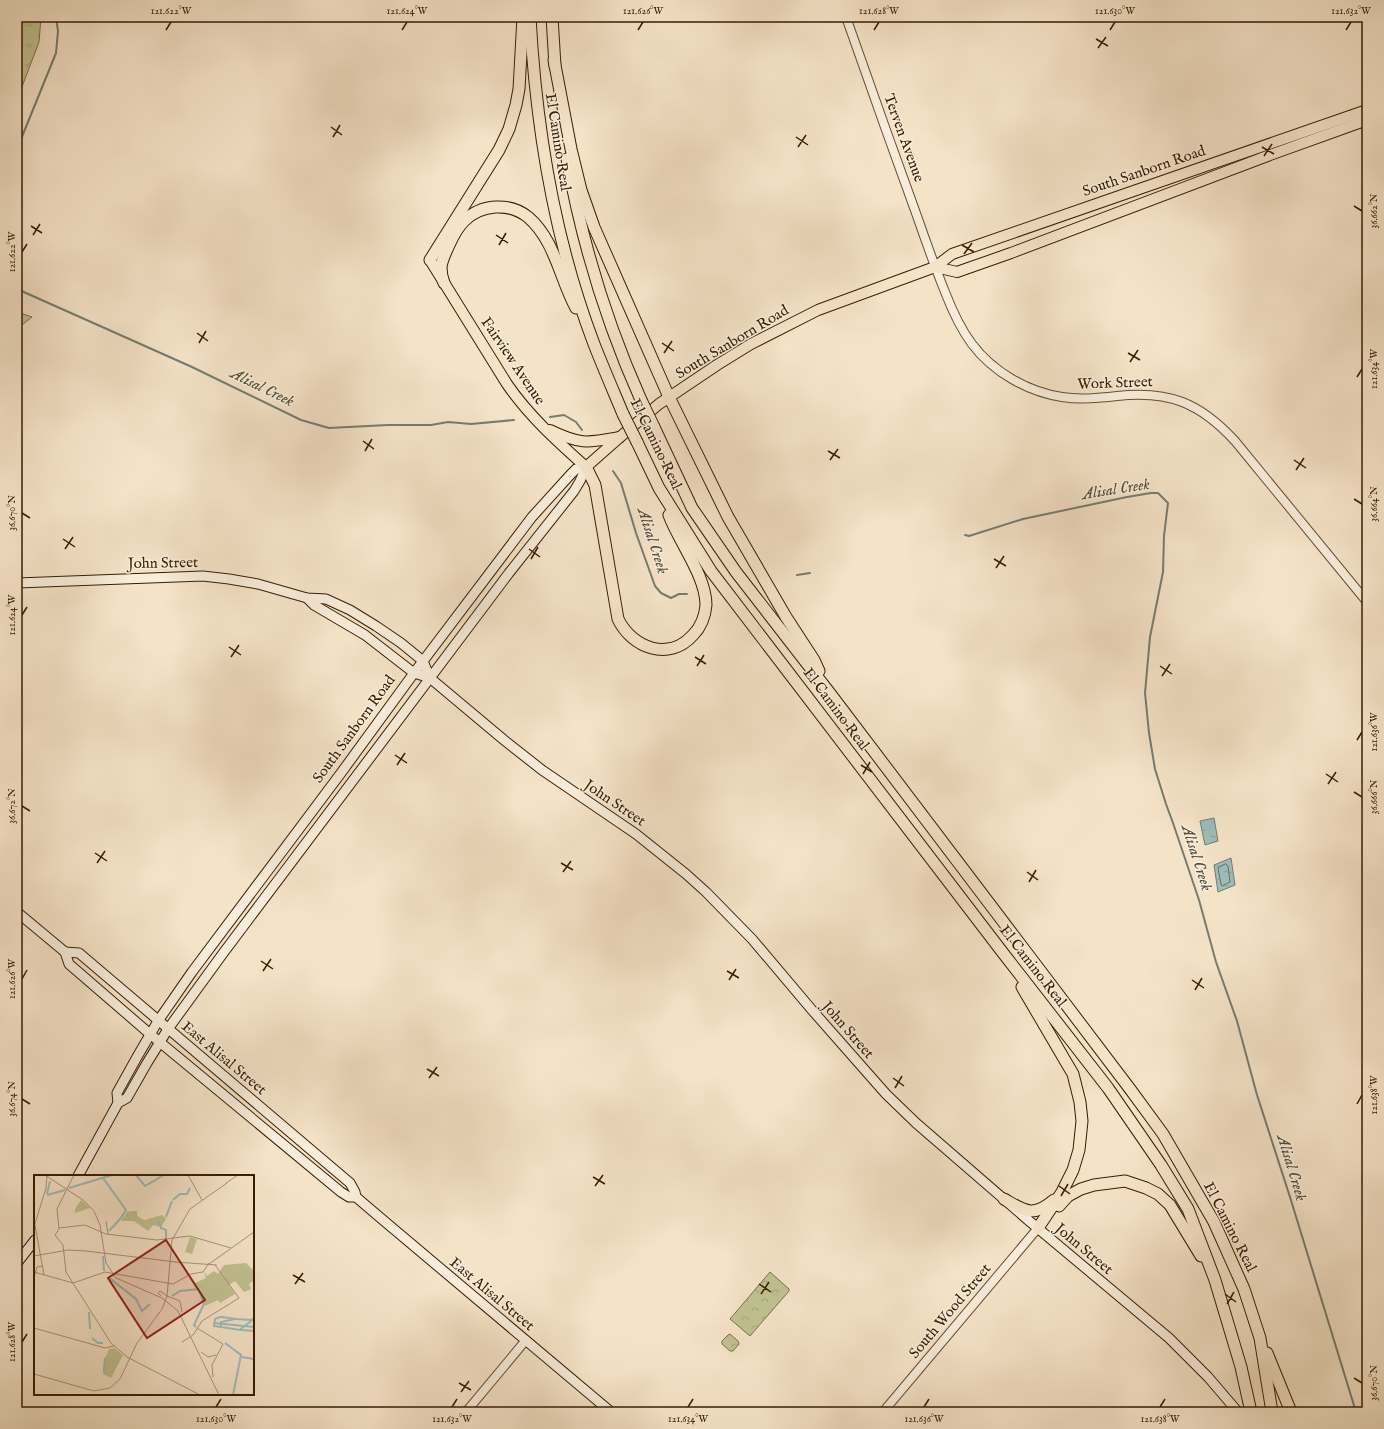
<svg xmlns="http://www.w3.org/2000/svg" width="1384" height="1429" font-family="'IM FELL English',serif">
	<defs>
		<pattern id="grass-tufts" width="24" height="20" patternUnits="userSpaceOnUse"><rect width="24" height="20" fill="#c1c292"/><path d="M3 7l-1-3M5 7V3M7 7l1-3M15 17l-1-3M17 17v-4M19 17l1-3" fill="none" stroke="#a6a67c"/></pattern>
		<pattern id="forest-crowns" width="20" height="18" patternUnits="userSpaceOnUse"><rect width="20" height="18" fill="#c1c292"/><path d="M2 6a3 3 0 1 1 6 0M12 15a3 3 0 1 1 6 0" fill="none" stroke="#a6a67c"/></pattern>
		<pattern id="water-ripples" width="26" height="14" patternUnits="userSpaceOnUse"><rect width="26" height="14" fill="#9dbdba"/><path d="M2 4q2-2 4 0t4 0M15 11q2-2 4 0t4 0" fill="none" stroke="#88a29e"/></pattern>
	</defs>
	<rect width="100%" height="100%" fill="#f5e3c8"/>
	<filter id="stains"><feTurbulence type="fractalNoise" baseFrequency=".005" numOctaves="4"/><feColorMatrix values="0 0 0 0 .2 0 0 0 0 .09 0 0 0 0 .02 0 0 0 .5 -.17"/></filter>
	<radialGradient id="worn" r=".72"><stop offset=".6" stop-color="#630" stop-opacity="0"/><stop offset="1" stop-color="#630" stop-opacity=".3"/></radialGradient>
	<g fill="url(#grass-tufts)" stroke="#7c704a">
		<path d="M 17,17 L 41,17 L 39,42 L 17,100 Z"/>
		<path d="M 17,312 L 32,317 L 17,329 Z"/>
	</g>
	<g fill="url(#forest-crowns)" stroke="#7c704a">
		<path d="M 770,1272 L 789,1289 L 789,1291 L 750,1336 L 730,1319 Z"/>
		<path d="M 730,1334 L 738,1341 L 739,1344 L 733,1351 L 730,1351 L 722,1344 L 722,1341 L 728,1335 Z"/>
	</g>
	<g fill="url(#water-ripples)" stroke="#747d70">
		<path d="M 1214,818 L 1218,841 L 1205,845 L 1200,821 Z"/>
		<path d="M 1231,858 L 1235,885 L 1218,892 L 1214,865 Z"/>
	</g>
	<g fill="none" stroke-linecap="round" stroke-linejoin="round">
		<path stroke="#6a6d5e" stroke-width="1" d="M 1226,864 L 1228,866 L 1230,882 L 1222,886 L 1221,884 L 1218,868 Z"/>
		<g stroke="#747d70" stroke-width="2">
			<path d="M 17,149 L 56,53 L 58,31 L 56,17"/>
			<path d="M 17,289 L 192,367 L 301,420 L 329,428 L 388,425 L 431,425 L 448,422 L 471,424 L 514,420"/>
			<path d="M 550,417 L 564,415 L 576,422 L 582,430"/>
			<path d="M 613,471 L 621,483 L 636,533 L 655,586 L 661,593 L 671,598 L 679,594 L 687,594"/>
			<path d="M 965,535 L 969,536 L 1023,519 L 1127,497 L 1151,493 L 1158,493 L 1168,503 L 1164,536 L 1163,572 L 1150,637 L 1145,693 L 1149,733 L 1155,769 L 1166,804 L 1173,823 L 1199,900 L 1216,962 L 1237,1021 L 1257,1095 L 1290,1197 L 1356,1412"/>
			<path d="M 797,575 L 810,573"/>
		</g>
		<defs>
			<g id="tertiary">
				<path d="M 846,17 C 869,83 893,150 917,216 C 926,242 935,267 945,292 C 952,310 960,328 972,344 C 993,372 1028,392 1062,397 C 1081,400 1099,398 1117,396 C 1169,390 1200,403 1235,441 L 1367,602"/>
				<path d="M 466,1412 L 526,1340"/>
				<path d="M 883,1412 L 1038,1228"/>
			</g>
			<g id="secondary">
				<path d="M 17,583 L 203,576 L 229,579 L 258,584 L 307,598 L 326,599 L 350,610 L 376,626 L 401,643 L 423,661 L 430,678"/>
				<path d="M 307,598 L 314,605 L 365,635 L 414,673 L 430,678 L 504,740 L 542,770 L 636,834 L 686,874 L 706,892 L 752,939 L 812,1010 L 886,1094 L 916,1123 L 1028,1220 L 1169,1338 L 1208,1377 L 1238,1412"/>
				<path d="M 17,912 L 65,952 L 69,964 L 150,1034 L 341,1192 L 349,1197 L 356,1197"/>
				<path d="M 65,952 L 79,953 L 350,1183 L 355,1192 L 356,1197 L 383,1220 L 611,1412"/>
				<path d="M 118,1103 L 117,1093 L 137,1057 L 158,1021 L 192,972 L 341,773 L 414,673 L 532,517 L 571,474 L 576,469 L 586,467"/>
				<path d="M 78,1176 L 118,1103 L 127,1098 L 147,1063 L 168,1029 L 224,952 L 509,573 L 574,491 L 580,481 L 586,467"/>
				<path d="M 17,1263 L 35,1240"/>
			</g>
			<g id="trunk">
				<path d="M 430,260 L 507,384 C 529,416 557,441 586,467 L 620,437 L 659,404 L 717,365 L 751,344 L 818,310 L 935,267 L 952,254 L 1367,110"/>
				<path d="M 935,267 L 957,272 L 1011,253 L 1270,155 L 1367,120"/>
				<path d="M 550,430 C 581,445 587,443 620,437"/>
			</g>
			<g id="motorway">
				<path d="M 530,17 C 536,128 554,239 594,344 C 603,367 613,390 623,414"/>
				<path d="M 552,17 L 555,66"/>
				<path d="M 554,60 L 571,149 L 581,190 L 594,227 L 669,397 L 728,517 L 786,617 L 814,660 L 819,671"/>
				<path d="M 567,159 C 582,242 606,322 641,400"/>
				<path d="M 430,260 L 499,150 L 509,129 L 516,105 L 519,89 L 523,17"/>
				<path d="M 444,283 C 442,278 441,273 441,267 C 442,259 446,252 449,245 C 453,236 457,228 464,221 C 481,204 509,202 528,217 C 555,240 560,279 576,308"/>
				<path d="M 654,427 L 692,508 L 736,572 L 829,692 L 1130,1089 L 1163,1134 L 1214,1222 L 1244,1289 L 1260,1338 L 1272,1412"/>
				<path d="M 637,442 L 659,488 L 711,571 L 1003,953 L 1108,1088 L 1161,1165 L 1188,1209 L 1215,1280 L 1241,1367 L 1251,1412"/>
				<path d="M 586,467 L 595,485 L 618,619 C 632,648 669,662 693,635 C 701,627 705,617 706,605 C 706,576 679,542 669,515"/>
				<path d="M 1022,987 L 1073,1074 L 1080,1102 L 1082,1121 L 1079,1150 L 1073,1170 L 1062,1192 L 1038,1228"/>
				<path d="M 1004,1199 C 1025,1211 1033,1218 1054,1200"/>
				<path d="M 1059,1206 L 1068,1196 L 1081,1189 L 1094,1185 L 1125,1181 L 1146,1188 L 1158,1194 L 1170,1205 L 1201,1256"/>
				<path d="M 1267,1353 L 1291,1412"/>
			</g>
		</defs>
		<use href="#tertiary" stroke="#664e34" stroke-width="10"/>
		<use href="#secondary" stroke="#371d02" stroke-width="11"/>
		<use href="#trunk" stroke="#371d02" stroke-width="12"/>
		<use href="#motorway" stroke="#371d02" stroke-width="13"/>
		<use href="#tertiary" stroke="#f8eddb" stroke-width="8"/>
		<use href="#secondary" stroke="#f8eddb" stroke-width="9"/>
		<use href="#trunk" stroke="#f5e3c8" stroke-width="10"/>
		<use href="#motorway" stroke="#f5e3c8" stroke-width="11"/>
		<defs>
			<g id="motorway-bridge">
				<path d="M 641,400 L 654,427"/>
				<path d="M 623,414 L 637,442"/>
			</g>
		</defs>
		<use href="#motorway-bridge" stroke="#371d02" stroke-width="13" stroke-linecap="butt"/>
		<use href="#motorway-bridge" stroke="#f5e3c8" stroke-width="11"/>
	</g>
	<path fill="none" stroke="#371d02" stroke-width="1.5" d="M 166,30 L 171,22M 402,30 L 407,22M 638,30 L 643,22M 874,30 L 879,22M 1110,30 L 1115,22M 1346,30 L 1351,22M 1096,39 L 1108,46M 1098,48 L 1106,37M 331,127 L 342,135M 333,137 L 340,125M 796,137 L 808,145M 798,147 L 806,135M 1262,147 L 1274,154M 1264,156 L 1272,144M 1354,206 L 1362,211M 31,226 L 42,233M 33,235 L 40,224M 496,235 L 508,243M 499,245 L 506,233M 962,245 L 974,252M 22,252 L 27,244M 964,254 L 972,243M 197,333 L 208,341M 199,343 L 206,331M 662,343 L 674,351M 664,353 L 672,341M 1128,353 L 1140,360M 1130,362 L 1138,350M 1357,377 L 1362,369M 363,441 L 374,449M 365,451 L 372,439M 828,451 L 840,458M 830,460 L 838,449M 1294,460 L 1306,468M 1296,470 L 1304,458M 1354,499 L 1362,504M 22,513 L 30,518M 63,539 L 75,547M 65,549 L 73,537M 529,549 L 540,557M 531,559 L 538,547M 994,559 L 1006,566M 996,568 L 1004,556M 22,615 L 27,607M 229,647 L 241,655M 231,657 L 239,645M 695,657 L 706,664M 697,666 L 704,655M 1160,666 L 1172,674M 1162,676 L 1170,664M 1357,740 L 1362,732M 395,755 L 407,763M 397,765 L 405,753M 861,765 L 872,772M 863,774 L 870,762M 1326,774 L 1338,782M 1328,784 L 1336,772M 1354,792 L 1362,797M 22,806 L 30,811M 95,853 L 107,861M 97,863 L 105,851M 561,863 L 573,870M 563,872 L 571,861M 1027,872 L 1038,880M 1029,882 L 1036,870M 261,961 L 273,969M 263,971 L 271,959M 727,971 L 739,978M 22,979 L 27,970M 729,980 L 736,969M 1192,980 L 1204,988M 1195,990 L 1202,978M 427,1069 L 439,1076M 429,1078 L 437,1067M 893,1078 L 904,1086M 895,1088 L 902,1076M 22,1099 L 30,1104M 1357,1104 L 1362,1095M 593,1177 L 605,1184M 595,1186 L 603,1175M 1059,1186 L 1070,1194M 1061,1196 L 1068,1184M 293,1275 L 305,1282M 295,1284 L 303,1273M 759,1284 L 771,1292M 761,1294 L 769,1282M 1225,1294 L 1236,1302M 1227,1304 L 1234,1292M 22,1342 L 27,1334M 1354,1378 L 1362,1383M 459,1383 L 471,1390M 461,1392 L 469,1381M 216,1407 L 221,1399M 452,1407 L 457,1399M 688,1407 L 693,1399M 924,1407 L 929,1399M 1160,1407 L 1165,1399"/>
	<g text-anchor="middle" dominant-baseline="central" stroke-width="3" stroke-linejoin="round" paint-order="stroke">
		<g font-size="15" fill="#371d02" stroke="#f8eddb">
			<text transform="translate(904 138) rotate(70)">Terven Avenue</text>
			<text transform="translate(558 142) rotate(81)">El Camino Real</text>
			<text transform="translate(1144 171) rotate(-19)">South Sanborn Road</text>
			<text transform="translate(732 342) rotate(-31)">South Sanborn Road</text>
			<text transform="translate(513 361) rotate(56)">Fairview Avenue</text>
			<text transform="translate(1115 383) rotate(-2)">Work Street</text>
			<text transform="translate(656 444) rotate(64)">El Camino Real</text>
			<text transform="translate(163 563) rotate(-1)">John Street</text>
			<text transform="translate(836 709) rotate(53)">El Camino Real</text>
			<text transform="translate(354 729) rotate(-54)">South Sanborn Road</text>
			<text transform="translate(615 803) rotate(34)">John Street</text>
			<text transform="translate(1033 966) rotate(52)">El Camino Real</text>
			<text transform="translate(848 1030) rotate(49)">John Street</text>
			<text transform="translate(224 1058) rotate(40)">East Alisal Street</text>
			<text transform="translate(1230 1227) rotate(63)">El Camino Real</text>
			<text transform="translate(1084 1249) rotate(40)">John Street</text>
			<text transform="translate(492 1294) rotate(40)">East Alisal Street</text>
			<text transform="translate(950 1311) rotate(-50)">South Wood Street</text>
		</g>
		<g font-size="16" font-style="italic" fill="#564d39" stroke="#f8eddb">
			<text transform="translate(262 388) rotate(26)">Alisal Creek</text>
			<text transform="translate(1116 490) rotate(-9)">Alisal Creek</text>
			<text transform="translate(652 541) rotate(72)">Alisal Creek</text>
			<text transform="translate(1196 858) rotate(72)">Alisal Creek</text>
			<text transform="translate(1291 1168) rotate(73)">Alisal Creek</text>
		</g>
	</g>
	<g transform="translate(34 1175)">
		<rect width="220" height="220" fill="#f5e3c8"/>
		<path d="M 212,88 L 220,96 L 220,105 L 215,109 L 217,114 L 210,117 L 201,106 L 195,110 L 201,119 L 186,128 L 184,125 L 171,131 L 166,114 L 161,113 L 161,108 L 172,103 L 170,97 L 173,101 L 180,96 L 184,99 L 190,90 Z" fill="#c1c292"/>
		<path d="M 47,25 L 56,33 L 41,38 L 41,34 ZM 99,36 L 103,36 L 103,41 L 110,45 L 128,40 L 132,44 L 127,52 L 119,50 L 114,56 L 100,46 L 87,46 L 93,37 Z" fill="#c1c292"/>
		<path d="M 80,173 L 89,180 L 77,203 L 69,199 L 70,186 L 75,174 Z" fill="#c1c292"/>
		<path d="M 156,62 L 163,64 L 158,79 L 151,77 Z" fill="#c1c292"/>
		<path fill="none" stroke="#9dbdba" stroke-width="2" d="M 102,0 L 111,11 L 130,0M 69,3 L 92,35 L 87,43M 35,13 L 78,0M 13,19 L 16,6M 13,20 L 31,15M 139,25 L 146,19 L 153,19 L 156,13M 132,42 L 138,26M 124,46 L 127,53 L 132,55 L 132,64M 75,56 L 87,43M 69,81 L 70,96M 74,102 L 102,124 L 108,136 L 116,129M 138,121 L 146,116 L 165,114 L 170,129 L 160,150 L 162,152M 55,137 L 56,154M 220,143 L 217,145 L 216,147 L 208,153 L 206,155 L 180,151 L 181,144 L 186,142 L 188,142 L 202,144 L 217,145 L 220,146M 180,148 L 220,152M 187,152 L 187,147 L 201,144M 207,155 L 220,156M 58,163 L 64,168 L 69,168M 191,168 L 207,180 L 199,220M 208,182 L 220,184M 70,196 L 71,183"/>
		<path fill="none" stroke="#a99479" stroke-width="1" d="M 11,0 L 49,25 L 60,36 L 66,50 L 72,88 L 82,103 L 128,123 L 144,136 L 185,220M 154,0 L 168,25M 192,8 L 204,0M 173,22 L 193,8M 72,46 L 74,59M 1,50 L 10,100M 0,52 L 12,13 L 13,0M 25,53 L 51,50 L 72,59 L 123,65 L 156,61 L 197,73M 21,60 L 29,70 L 32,97 L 77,168 L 93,182 L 166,220M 21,60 L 25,54 L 23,34 L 40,0M 52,76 L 142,87M 0,81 L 34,75 L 52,76M 141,87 L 183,90M 175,89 L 220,57M 0,97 L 39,108 L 71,97 L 139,109 L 157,99 L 169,97 L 175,88M 0,103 L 3,92 L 9,91M 127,121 L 124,118 L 126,116 L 133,121M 133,121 L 138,65 L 156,34 L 173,22M 133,121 L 146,126 L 148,137M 0,153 L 71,173 L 80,171M 163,153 L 189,169M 148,167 L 159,160 L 168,146 L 205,123 L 181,90M 167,177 L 174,182 L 182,180M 0,199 L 60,216 L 76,213 L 86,204 L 103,168 L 128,134 L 133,121M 179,202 L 178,190 L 189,169"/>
		<path fill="#8f2418" fill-opacity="0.15" stroke="#8f2418" stroke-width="2" d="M 132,65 L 171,125 L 113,163 L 74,103 Z"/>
		<rect width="220" height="220" fill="none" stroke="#371d02" stroke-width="2"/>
	</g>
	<rect width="1384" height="1429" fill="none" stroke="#f5e3c8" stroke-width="44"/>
	<rect x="22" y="22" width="1340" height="1385" fill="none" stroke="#371d02" stroke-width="1.5"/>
	<g font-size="10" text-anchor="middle" fill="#371d02">
		<text x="171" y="14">121.622°W</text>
		<text x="407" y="14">121.624°W</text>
		<text x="643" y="14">121.626°W</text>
		<text x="879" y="14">121.628°W</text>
		<text x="1115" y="14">121.630°W</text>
		<text x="1351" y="14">121.632°W</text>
		<text transform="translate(1373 211) rotate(-90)" y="4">36.662°N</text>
		<text transform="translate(11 252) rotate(-90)" y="4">121.622°W</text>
		<text transform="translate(1373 369) rotate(-90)" y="4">121.634°W</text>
		<text transform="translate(1373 504) rotate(-90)" y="4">36.664°N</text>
		<text transform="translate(11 513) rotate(-90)" y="4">36.670°N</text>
		<text transform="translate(11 615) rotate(-90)" y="4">121.624°W</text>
		<text transform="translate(1373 732) rotate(-90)" y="4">121.636°W</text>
		<text transform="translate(1373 797) rotate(-90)" y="4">36.666°N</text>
		<text transform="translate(11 806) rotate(-90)" y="4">36.672°N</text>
		<text transform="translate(11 979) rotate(-90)" y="4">121.626°W</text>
		<text transform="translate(1373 1095) rotate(-90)" y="4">121.638°W</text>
		<text transform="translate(11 1099) rotate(-90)" y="4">36.674°N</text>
		<text transform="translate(11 1342) rotate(-90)" y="4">121.628°W</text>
		<text transform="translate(1373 1383) rotate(-90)" y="4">36.670°N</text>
		<text x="216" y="1422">121.630°W</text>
		<text x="452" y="1422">121.632°W</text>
		<text x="688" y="1422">121.634°W</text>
		<text x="924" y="1422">121.636°W</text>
		<text x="1160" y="1422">121.638°W</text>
	</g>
	<rect width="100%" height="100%" filter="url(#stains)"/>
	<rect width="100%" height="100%" fill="url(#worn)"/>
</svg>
